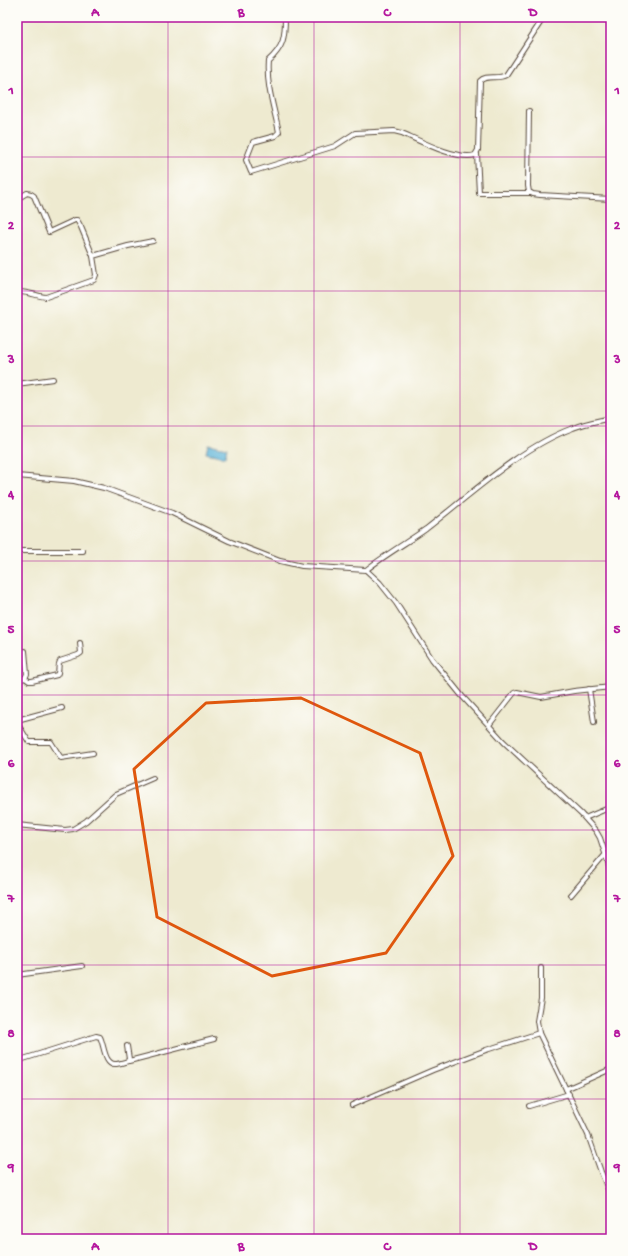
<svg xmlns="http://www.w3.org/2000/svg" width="628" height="1256" font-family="'Gochi Hand',sans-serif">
	<defs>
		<pattern id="water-waves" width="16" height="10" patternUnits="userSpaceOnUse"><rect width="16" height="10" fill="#5bb3d8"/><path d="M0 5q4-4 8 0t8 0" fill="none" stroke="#4c92af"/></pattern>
	</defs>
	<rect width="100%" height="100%" fill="#fdfcf7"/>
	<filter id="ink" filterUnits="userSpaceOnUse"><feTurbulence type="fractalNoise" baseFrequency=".025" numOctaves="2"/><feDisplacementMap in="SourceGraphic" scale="8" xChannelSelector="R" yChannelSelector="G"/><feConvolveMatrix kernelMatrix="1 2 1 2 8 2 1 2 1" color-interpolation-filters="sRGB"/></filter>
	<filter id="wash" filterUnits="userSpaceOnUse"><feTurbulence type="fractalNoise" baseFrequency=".012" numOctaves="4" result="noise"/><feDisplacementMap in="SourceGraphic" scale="16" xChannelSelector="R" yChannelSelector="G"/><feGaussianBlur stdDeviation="0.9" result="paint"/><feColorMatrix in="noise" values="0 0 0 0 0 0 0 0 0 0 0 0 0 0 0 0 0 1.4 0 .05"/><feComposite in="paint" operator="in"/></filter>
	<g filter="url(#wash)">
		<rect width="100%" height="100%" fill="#eeead0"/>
		<path fill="url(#water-waves)" stroke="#4b6e7b" d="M 208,444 L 227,448 L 225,457 L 206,453 Z"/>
	</g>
	<g filter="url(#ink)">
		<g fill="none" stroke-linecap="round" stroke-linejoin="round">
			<defs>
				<g id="minor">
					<path d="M 285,17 C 285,37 284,47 268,61 C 266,85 274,108 279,132 L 275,136 L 253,142 L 246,160 L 251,172 L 335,146 L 355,133 L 394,131 L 402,133 C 418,140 458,161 475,155 L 478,150 L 480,81 C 486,74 498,80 506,75 L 544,17"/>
					<path d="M 529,111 L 528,186 L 529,192 L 533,194 L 540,195 L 611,199"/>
					<path d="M 477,154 L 479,193 L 530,193"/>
					<path d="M 17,199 L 27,193 L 31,194 L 34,196 L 49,232 L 75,220 L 77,220 L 81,227 L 93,256"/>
					<path d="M 17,292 C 27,291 36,296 46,297 L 91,281 L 94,280 L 96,275 L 93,256 L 128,246 L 153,241"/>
					<path d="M 17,384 L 53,379"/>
					<path d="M 17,476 L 74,481 L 104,488 L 172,513 L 229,541 L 280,561 L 302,566 L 366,570 L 380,583 L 396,603 L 432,659 L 462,696 L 504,742 L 581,814 L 596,831 L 600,838 L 608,862 L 611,878"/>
					<path d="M 17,551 L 83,551"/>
					<path d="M 366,570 C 385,555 406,543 426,529 C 470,495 521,447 573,428 C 585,423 598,421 611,418"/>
					<path d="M 25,678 L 29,681 L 32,681 L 57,675 C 60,671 57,666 60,661 L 78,655 L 81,653 L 80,643"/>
					<path d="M 17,680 L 25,678 L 27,674 L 25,651"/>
					<path d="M 589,689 L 594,722"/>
					<path d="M 17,720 L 62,708"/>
					<path d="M 17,723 L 29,742 L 51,742 L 61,758 L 93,753"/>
					<path d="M 489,725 L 514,693 L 517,692 L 541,697 L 574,691 L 611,687"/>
					<path d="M 585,818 L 611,807"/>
					<path d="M 17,825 L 65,830 L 73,829 L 86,821 L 116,794 L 153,778"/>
					<path d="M 571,895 L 605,855"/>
					<path d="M 541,968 L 541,998 L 537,1021 L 539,1033 L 588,1135 L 601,1172 L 611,1196"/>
					<path d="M 17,975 L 82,966"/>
					<path d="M 17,1061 L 96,1036 L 100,1037 C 104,1044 104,1064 115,1064 C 119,1064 124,1062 128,1061 L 129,1059 L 127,1046"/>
					<path d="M 129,1061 L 214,1039"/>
					<path d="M 566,1089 L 611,1069"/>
					<path d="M 352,1105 L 433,1070 L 486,1050 L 539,1033"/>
					<path d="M 529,1106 L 569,1094"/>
				</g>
			</defs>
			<use href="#minor" stroke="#564739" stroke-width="6"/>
			<use href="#minor" stroke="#fff" stroke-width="4"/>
		</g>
	</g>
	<path fill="none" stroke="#df570d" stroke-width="3" stroke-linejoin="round" d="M 301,698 L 420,753 L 453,856 L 386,953 L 272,976 L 157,917 L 134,769 L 206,703 Z"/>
	<path fill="none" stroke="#b5179e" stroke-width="1" stroke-opacity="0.55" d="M 168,17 L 168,1239M 314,17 L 314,1239M 460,17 L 460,1239M 17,157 L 611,157M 17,291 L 611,291M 17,426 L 611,426M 17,561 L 611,561M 17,695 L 611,695M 17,830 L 611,830M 17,965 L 611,965M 17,1099 L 611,1099"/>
	<rect width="628" height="1256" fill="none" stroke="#fdfcf7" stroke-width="44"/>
	<rect x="22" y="22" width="584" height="1212" fill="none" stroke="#b5179e" stroke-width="1.5"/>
	<g font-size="13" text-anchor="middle" font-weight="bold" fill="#b5179e">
		<text x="95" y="16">A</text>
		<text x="241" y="16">B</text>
		<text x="387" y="16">C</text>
		<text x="533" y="16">D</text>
		<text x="11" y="94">1</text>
		<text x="617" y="94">1</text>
		<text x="11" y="229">2</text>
		<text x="617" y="229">2</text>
		<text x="11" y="363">3</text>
		<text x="617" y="363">3</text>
		<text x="11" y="498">4</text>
		<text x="617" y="498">4</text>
		<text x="11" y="633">5</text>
		<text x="617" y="633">5</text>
		<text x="11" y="767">6</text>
		<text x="617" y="767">6</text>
		<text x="11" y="902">7</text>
		<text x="617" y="902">7</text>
		<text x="11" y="1037">8</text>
		<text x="617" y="1037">8</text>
		<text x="11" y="1171">9</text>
		<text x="617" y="1171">9</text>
		<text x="95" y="1250">A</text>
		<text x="241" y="1250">B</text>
		<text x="387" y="1250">C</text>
		<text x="533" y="1250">D</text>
	</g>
</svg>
